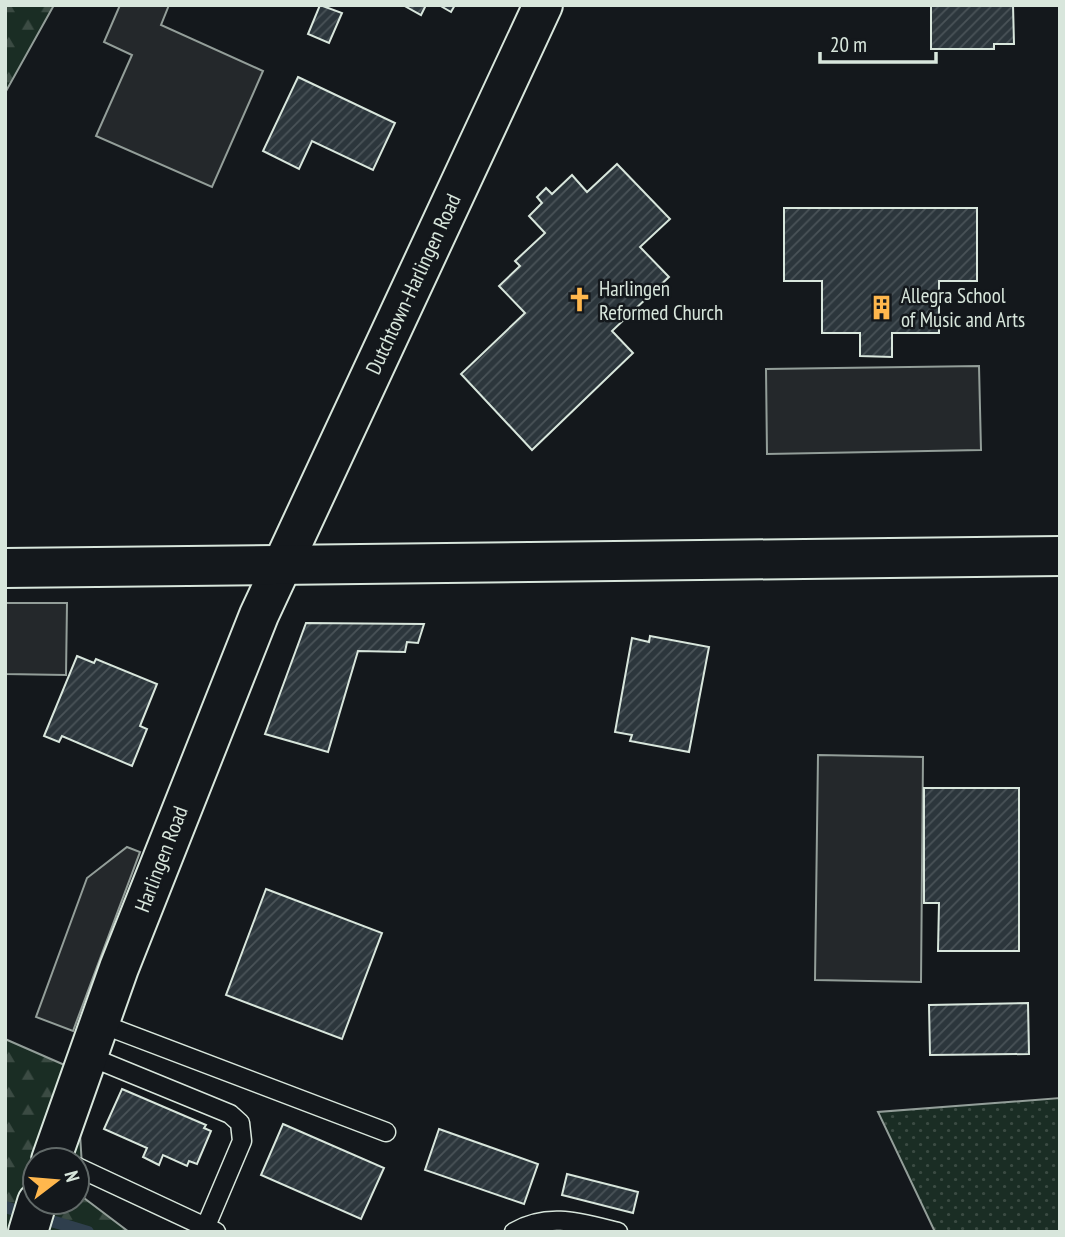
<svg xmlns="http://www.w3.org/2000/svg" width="1065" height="1237" font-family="'PT Sans Narrow',sans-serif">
	<defs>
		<pattern id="grass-dots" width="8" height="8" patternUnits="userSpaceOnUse" patternTransform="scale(1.75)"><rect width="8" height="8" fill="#1a2d24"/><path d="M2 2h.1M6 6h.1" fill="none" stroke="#3b4b43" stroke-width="1.8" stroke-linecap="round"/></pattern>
		<pattern id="forest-firs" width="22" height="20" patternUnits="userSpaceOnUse" patternTransform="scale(1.75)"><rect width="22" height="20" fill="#1a2d24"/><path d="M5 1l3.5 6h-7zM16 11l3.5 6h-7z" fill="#3b4b43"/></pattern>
		<pattern id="building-hatch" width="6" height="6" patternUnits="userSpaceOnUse" patternTransform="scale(1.75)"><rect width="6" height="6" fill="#2c363c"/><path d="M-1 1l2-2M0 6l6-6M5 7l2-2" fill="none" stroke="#4a5358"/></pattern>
	</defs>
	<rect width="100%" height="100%" fill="#14181c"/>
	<path fill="url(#grass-dots)" stroke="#939e99" stroke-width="2" d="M 1060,1098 L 1060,1232 L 935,1232 L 878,1112 Z"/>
	<g fill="url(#forest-firs)" stroke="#939e99" stroke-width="2" fill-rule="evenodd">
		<path d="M 5,5 L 54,5 L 5,93 Z"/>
		<path d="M 5,1039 L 76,1070 L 84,1198 L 129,1232 L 5,1232 ZM 35,1160 L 77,1160 L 77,1202 L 35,1202 Z"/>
	</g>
	<g fill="#24282b" stroke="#939e99" stroke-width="2">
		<path d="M 120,5 L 169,5 L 161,25 L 263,71 L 212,187 L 96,136 L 132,55 L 104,42 Z"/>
		<path d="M 979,366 L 981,450 L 767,454 L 766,369 Z"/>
		<path d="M 5,603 L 67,603 L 66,675 L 5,674 Z"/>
		<path d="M 818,755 L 923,757 L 921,982 L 815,980 Z"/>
		<path d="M 127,847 L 140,852 L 73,1031 L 36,1017 L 87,878 Z"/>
	</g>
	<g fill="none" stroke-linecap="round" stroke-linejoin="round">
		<path stroke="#2f3f4d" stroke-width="12" d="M 5,1207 L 88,1232"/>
	</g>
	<g fill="url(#building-hatch)" stroke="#d8e6dc" stroke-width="2">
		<path d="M 320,5 L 342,13 L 329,43 L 308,34 Z"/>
		<path d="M 403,5 L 426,5 L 421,15 Z"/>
		<path d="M 439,5 L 455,5 L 451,12 Z"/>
		<path d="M 931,5 L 1013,5 L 1014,44 L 994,44 L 994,49 L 931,49 Z"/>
		<path d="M 298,77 L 395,123 L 373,170 L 312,141 L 299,169 L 263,151 Z"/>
		<path d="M 617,164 L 670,219 L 640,247 L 669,277 L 612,331 L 633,353 L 532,450 L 461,374 L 525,313 L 499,286 L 520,266 L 515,261 L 545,233 L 529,216 L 542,203 L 537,197 L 546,188 L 552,194 L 572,175 L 587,192 Z"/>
		<path d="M 784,208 L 977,208 L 977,281 L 939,281 L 939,333 L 892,333 L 892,357 L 860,356 L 860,333 L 822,333 L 822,281 L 784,281 Z"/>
		<path d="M 306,623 L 424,624 L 418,643 L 407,642 L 405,652 L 358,651 L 328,752 L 265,734 Z"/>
		<path d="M 650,636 L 709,647 L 689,752 L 630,741 L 632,735 L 615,732 L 632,638 L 649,642 Z"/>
		<path d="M 77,656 L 94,663 L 96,659 L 157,684 L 140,726 L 147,729 L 132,766 L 62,736 L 59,742 L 44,736 Z"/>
		<path d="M 924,788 L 1019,788 L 1019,951 L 938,951 L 939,903 L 924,903 Z"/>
		<path d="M 266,889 L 382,933 L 342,1039 L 226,995 Z"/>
		<path d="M 1028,1003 L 1029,1054 L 930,1055 L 929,1005 Z"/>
		<path d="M 122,1089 L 206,1125 L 204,1128 L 211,1131 L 197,1164 L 189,1161 L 187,1166 L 163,1155 L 159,1165 L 143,1157 L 147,1148 L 104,1129 Z"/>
		<path d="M 283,1124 L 384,1168 L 361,1219 L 261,1175 Z"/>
		<path d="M 439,1129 L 538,1164 L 524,1204 L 425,1170 Z"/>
		<path d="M 567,1174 L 638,1192 L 633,1213 L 562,1195 Z"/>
	</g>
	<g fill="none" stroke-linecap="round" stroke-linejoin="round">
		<defs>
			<g id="lane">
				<path d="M 99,1023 L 386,1132"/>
				<path d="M 86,1055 L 230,1114 L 240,1123 L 242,1141 L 206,1226"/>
				<path d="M 77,1167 L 216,1232"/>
				<path d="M 514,1232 C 549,1212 581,1223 618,1232"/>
			</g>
			<g id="secondary">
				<path d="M 51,1160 L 119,968 L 259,615 L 543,5"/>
				<path d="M 28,1232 L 37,1202"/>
			</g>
			<path id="highway" d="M 5,568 L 1060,556"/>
		</defs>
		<use href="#lane" stroke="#d8e6dc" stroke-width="21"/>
		<use href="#secondary" stroke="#d8e6dc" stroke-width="42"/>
		<use href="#highway" stroke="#d8e6dc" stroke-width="42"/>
		<use href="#lane" stroke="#14181c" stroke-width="18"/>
		<use href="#secondary" stroke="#14181c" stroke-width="38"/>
		<use href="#highway" stroke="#14181c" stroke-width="38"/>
	</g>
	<defs>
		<symbol id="church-bare" viewBox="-9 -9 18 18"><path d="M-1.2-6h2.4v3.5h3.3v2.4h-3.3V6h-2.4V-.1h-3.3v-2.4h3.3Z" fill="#ffb74d" stroke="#14181c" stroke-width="2.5" paint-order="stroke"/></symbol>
		<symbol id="building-bare" viewBox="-9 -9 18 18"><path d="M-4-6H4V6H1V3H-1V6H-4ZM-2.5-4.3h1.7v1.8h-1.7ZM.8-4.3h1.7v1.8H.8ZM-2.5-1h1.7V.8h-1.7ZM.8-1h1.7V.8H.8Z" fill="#ffb74d" stroke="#14181c" stroke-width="2.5" paint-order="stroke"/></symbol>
	</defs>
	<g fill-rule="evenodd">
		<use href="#church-bare" x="562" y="282" width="35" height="35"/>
		<use href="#building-bare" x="864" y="290" width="35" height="35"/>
	</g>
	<g text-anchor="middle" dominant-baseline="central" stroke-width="5" stroke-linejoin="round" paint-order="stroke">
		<g font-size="21" fill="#d8e6dc" stroke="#14181c">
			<text transform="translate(413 284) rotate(-65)">Dutchtown-Harlingen Road</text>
			<text transform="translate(161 859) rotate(-69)">Harlingen Road</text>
		</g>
		<g font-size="21" fill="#d8e6dc" stroke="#14181c" text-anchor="start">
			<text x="599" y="288">Harlingen<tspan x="599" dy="24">Reformed Church</tspan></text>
			<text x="901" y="295">Allegra School<tspan x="901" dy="24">of Music and Arts</tspan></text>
		</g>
	</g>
	<rect width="1065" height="1237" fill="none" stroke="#d8e6dc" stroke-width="14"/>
	<g transform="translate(56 1181) rotate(74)"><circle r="33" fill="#14181c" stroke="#626a69" stroke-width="2"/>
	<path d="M0-5L12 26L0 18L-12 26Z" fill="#ffb74d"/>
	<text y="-10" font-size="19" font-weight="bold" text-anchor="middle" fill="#d8e6dc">N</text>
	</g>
	<path d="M820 52v10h116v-10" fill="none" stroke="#d8e6dc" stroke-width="3.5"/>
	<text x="830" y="52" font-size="21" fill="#d8e6dc" stroke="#14181c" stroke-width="5" paint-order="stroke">20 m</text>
</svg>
